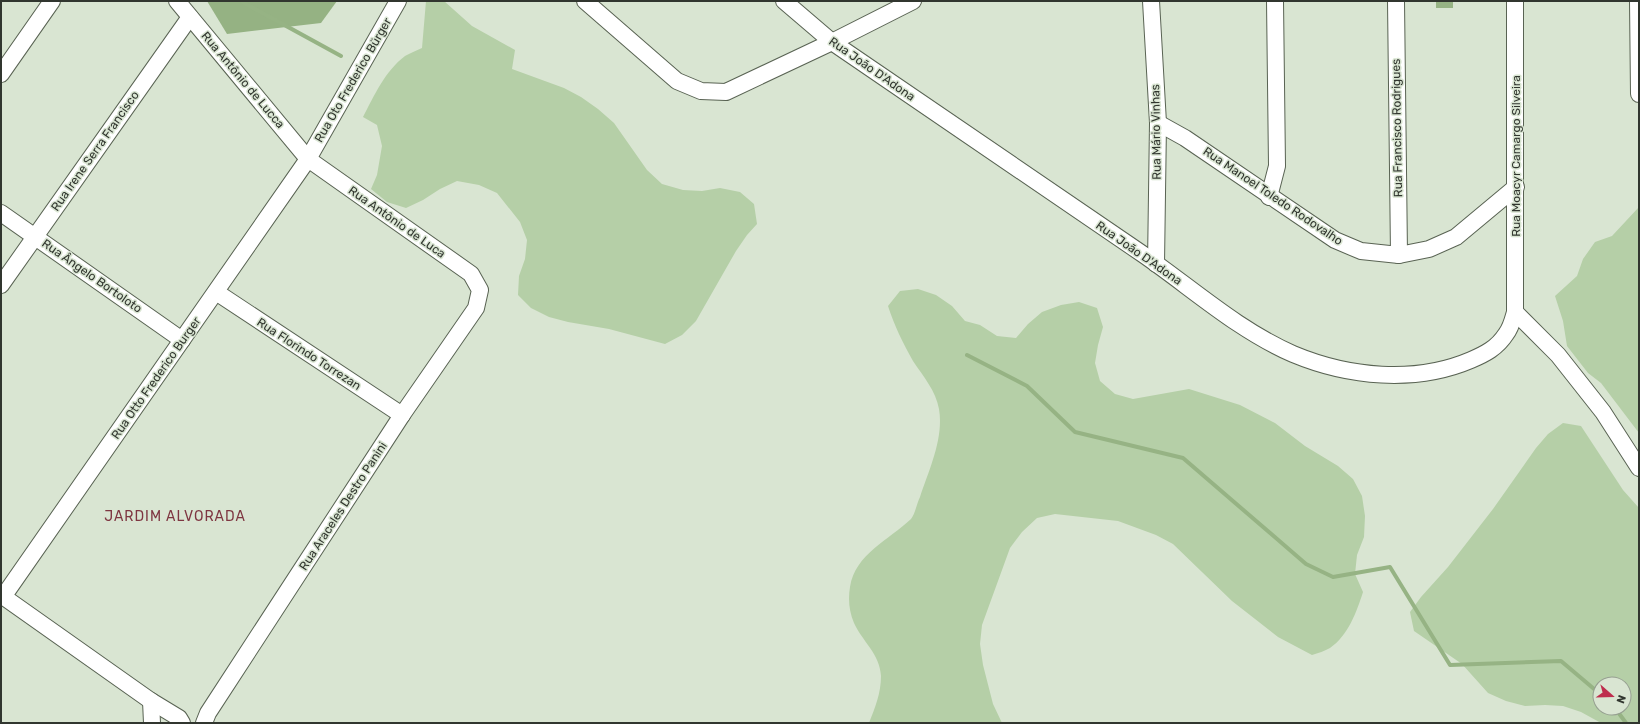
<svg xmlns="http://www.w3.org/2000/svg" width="1640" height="724" font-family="Rubik,sans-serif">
	<rect width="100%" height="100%" fill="#d9e5d2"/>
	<g fill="#b5cfa7" fill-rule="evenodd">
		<path d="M 426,1 L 444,1 L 472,26 L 515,50 L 512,69 L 564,88 L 581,97 L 598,109 L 614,123 L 647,170 L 662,184 L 683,190 L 702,191 L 720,188 L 740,192 L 754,204 L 757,224 L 747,235 L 736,251 L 696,321 L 682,335 L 665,344 L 609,329 L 568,322 L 549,317 L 531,308 L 518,295 L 519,276 L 525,259 L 527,240 L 520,222 L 497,193 L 479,185 L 457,181 L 440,189 L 423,200 L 406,208 L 387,202 L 371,189 L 377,175 L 382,146 L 377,125 L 363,117 C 374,96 385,71 405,56 C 410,53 416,51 422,48 Z"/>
		<path d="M 1639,207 L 1639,433 L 1601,383 L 1588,373 L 1567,346 L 1563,321 L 1555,296 L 1577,276 L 1583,259 L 1595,242 L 1612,236 Z"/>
		<path d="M 918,289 L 936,295 L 952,306 L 965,321 L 980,325 L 997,336 L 1016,338 L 1028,324 L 1042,312 L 1061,305 L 1079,302 L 1097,308 L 1103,327 L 1098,345 L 1095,363 L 1100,381 L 1115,394 L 1133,399 L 1189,389 L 1240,405 L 1275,423 L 1305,446 L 1338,466 L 1353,479 L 1362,496 L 1365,516 L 1364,537 L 1357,555 L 1355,574 L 1363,592 C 1357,611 1348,636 1330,648 C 1325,651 1318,653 1312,655 L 1278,637 L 1232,601 L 1173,544 L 1156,535 L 1118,521 L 1055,514 L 1037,518 L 1022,532 L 1010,548 L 982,625 L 980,644 L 983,665 L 993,704 L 1002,723 L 869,723 C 875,708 881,693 881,676 C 880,654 862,641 854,623 C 849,611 848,599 850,587 C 855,554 889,540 911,519 C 915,514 917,503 920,497 C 929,470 944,438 939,409 C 936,391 923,376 913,361 C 903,343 894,325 888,306 L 900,291 Z"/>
		<path d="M 1563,423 L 1581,426 L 1623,490 L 1639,508 L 1639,723 L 1601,723 L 1581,712 L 1563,706 L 1545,705 L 1525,706 L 1506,701 L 1488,693 L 1462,664 L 1414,631 L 1410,612 L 1421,597 L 1448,567 L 1493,509 L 1536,448 L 1548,434 ZM 1600,684 L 1624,684 L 1624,708 L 1600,708 Z"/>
	</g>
	<path fill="#95b283" d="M 207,1 L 337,1 L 321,23 L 227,34 Z"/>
	<rect fill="#96b384" x="1436" y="1" width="17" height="7"/>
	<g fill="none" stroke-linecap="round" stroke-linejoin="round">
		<g stroke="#96b384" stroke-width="4">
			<path d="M 242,1 L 246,4 L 341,56"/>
			<path d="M 967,355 L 1027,386 L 1075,432 L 1183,458 L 1306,564 L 1333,577 L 1390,567 L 1450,665 L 1561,661 L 1600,694"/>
			<path d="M 1615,708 L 1626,723"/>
		</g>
		<defs>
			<g id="minor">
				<path d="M 177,1 L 308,159 L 471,274 L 480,290 L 476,308 L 402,415 L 208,713 L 204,723"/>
				<path d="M 585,1 L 677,81 L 701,91 L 726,92 L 832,42 L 913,1"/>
				<path d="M 784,1 L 832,42 C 936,113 1040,184 1144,255 C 1193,289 1238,330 1293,354 C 1348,377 1415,384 1471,360 C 1485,354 1497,348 1506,334 C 1511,328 1513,319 1515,312 L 1515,1"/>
				<path d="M 1151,1 L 1158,123 L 1156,264"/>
				<path d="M 1396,1 L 1399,255"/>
				<path d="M 1638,1 L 1639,94"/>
				<path d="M 1,74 L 52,1"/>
				<path d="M 1158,123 L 1185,138 L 1335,240 L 1361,251 L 1399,255 L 1429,249 L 1456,237 L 1516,187"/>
				<path d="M 1269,197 L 1277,166 L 1275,1"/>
				<path d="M 1,213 L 182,340"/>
				<path d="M 1,285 L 190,17"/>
				<path d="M 216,292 L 402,415"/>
				<path d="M 1515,312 L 1558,355 L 1603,412 L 1639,468"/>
				<path d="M 1,595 L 151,701 L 179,718 L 182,723"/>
				<path d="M 3,597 L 308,159 L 398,1"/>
				<path d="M 151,701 L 152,723"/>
			</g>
		</defs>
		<use href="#minor" stroke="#596353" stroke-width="18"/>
		<use href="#minor" stroke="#fff" stroke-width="16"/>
	</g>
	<g text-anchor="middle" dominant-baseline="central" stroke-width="3" stroke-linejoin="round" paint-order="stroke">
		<g font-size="12" fill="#31362f" stroke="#d9e5d2">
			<text transform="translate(872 69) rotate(35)">Rua João D'Adona</text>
			<text transform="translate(243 80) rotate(50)">Rua Antônio de Lucca</text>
			<text transform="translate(353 80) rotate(-60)">Rua Oto Frederico Bürger</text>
			<text transform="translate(1397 128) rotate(-91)">Rua Francisco Rodrigues</text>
			<text transform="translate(1156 132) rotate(-91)">Rua Mário Vinhas</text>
			<text transform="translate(95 151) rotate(-55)">Rua Irene Serra Francisco</text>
			<text transform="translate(1516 156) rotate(-90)">Rua Moacyr Camargo Silveira</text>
			<text transform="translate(1273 196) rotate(34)">Rua Manoel Toledo Rodovalho</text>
			<text transform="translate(397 222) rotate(35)">Rua Antônio de Luca</text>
			<text transform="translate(1139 253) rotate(35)">Rua João D'Adona</text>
			<text transform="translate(92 276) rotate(35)">Rua Ângelo Bortoloto</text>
			<text transform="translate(309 354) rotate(33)">Rua Florindo Torrezan</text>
			<text transform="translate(156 378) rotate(-55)">Rua Otto Frederico Burger</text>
			<text transform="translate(343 506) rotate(-57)">Rua Araceles Destro Panini</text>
		</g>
		<g font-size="14" letter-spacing="1" fill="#7e3641" stroke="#d9e5d2">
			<text x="175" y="516">JARDIM ALVORADA</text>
		</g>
	</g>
	<rect width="1640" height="724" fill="none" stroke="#31362f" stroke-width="4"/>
	<g transform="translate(1612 696) rotate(110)"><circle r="19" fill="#d9e5d2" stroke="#969f91"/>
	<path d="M0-3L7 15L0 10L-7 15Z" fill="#be2e4e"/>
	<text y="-6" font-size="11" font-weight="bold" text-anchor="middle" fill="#31362f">N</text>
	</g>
</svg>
